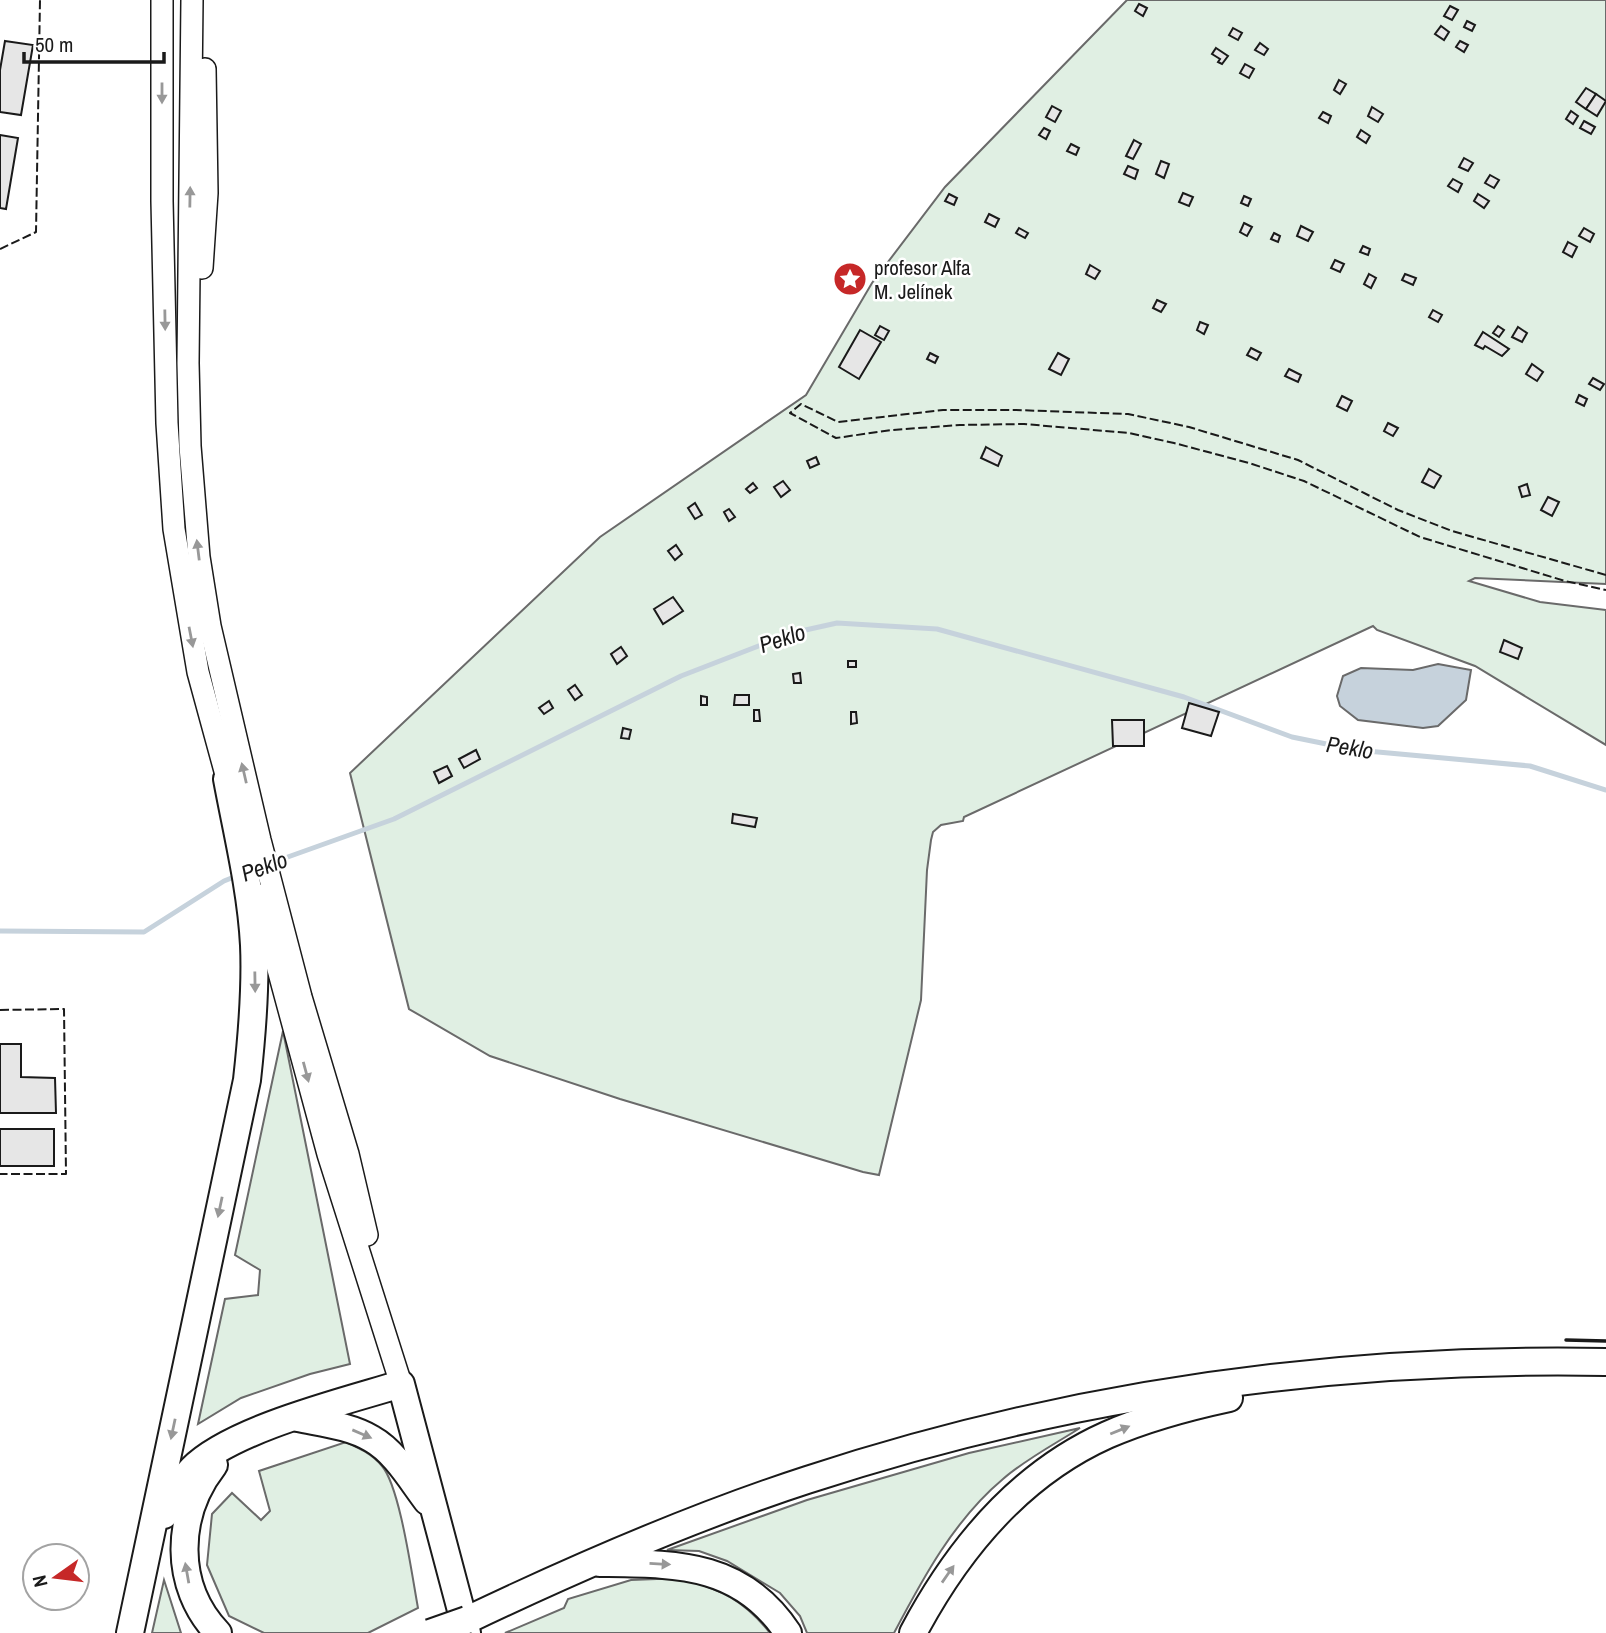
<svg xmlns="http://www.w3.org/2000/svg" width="1606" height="1633" font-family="'Archivo Narrow',sans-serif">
	<rect width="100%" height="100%" fill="#fff"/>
	<g fill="#e0efe3" stroke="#6a6a6a" stroke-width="2">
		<path d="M 1127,0 L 1606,0 L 1606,584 L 1475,578 L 1469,581 L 1540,602 L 1606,610 L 1606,745 L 1475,666 L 1377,630 L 1373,626 L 964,817 L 963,821 L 941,825 L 933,832 L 931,840 L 927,870 L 921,1000 L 879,1175 L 863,1172 L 620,1099 L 490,1056 L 409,1009 L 350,773 L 600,537 L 806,395 L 872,283 L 945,187 Z"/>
		<path d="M 283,1031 L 350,1364 L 310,1374 L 241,1398 L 198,1424 L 225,1299 L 258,1295 L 260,1270 L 235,1255 Z"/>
		<path d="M 1080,1428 C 1055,1444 1026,1459 1003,1479 C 954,1520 923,1578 894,1633 L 807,1633 L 800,1616 L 780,1593 L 727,1561 L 699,1551 L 667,1550 L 807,1500 L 969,1453 Z"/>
		<path d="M 346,1442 C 359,1448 372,1454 382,1466 C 400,1487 412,1576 418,1608 L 368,1633 L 264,1633 L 229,1616 L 207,1565 L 212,1514 L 232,1493 L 261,1520 L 270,1511 L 259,1471 Z"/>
		<path d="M 683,1578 C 722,1591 743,1599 770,1633 L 505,1633 L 564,1608 L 568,1599 L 631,1580 Z"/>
		<path d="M 164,1580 L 181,1633 L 152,1633 Z"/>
	</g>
	<path fill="#c6d2dc" stroke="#6a6a6a" stroke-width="2" d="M 1438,664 L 1471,670 L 1466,700 L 1438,726 L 1423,728 L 1358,720 L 1340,706 L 1337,696 L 1343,676 L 1361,668 L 1413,670 Z"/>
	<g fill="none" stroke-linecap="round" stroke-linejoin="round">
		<g stroke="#c6d2dc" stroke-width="5">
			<path d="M 271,863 L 394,819 L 681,676 L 792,633 L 837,623 L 937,629 L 1184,697 L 1292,737 L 1356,750 L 1530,766 L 1606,790"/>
			<path d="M 0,931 L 144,932 L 224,881 L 239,875"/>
		</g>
	</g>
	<g fill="#e6e6e6" stroke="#1a1a1a" stroke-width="2">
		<path d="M 1139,4 L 1147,8 L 1143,16 L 1135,11 Z"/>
		<path d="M 1450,6 L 1458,10 L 1452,20 L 1444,16 Z"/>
		<path d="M 1467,21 L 1475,25 L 1472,31 L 1464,27 Z"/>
		<path d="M 1441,26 L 1449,32 L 1444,40 L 1435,34 Z"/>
		<path d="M 1233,28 L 1242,33 L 1238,40 L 1229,35 Z"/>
		<path d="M 5,41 L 33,45 L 21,115 L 0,112 L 0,70 Z"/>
		<path d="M 1460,41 L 1468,45 L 1464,52 L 1456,47 Z"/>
		<path d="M 1260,43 L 1268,49 L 1264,55 L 1255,50 Z"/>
		<path d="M 1216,48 L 1228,56 L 1222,64 L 1218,62 L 1220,59 L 1212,54 Z"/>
		<path d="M 1245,64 L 1254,69 L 1249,78 L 1240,73 Z"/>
		<path d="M 1339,80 L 1346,84 L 1340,94 L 1334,90 Z"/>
		<path d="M 1586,88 L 1596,94 L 1586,109 L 1576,102 Z"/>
		<path d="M 1596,94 L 1606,101 L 1597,116 L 1586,109 Z"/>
		<path d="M 1052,106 L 1061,111 L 1055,122 L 1046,117 Z"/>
		<path d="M 1372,107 L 1383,114 L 1378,122 L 1368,116 Z"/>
		<path d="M 1571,111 L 1578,116 L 1573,124 L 1566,119 Z"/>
		<path d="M 1323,112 L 1331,116 L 1328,123 L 1319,118 Z"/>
		<path d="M 1584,121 L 1595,127 L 1591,134 L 1580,128 Z"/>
		<path d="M 1044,128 L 1050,131 L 1046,139 L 1039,135 Z"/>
		<path d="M 1361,130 L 1370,136 L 1366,143 L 1357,137 Z"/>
		<path d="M 0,135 L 18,138 L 6,209 L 0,208 Z"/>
		<path d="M 1134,140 L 1141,144 L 1133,159 L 1126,156 Z"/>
		<path d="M 1071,144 L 1079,148 L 1076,155 L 1067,151 Z"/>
		<path d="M 1464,158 L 1473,163 L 1468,171 L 1459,167 Z"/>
		<path d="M 1161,161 L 1169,164 L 1164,178 L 1156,174 Z"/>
		<path d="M 1128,166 L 1138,170 L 1135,179 L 1124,174 Z"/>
		<path d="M 1490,175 L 1499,180 L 1494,188 L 1485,183 Z"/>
		<path d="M 1453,179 L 1462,184 L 1458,192 L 1448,186 Z"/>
		<path d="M 1183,193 L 1193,197 L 1189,206 L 1179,202 Z"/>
		<path d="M 949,194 L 957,198 L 954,205 L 945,201 Z"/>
		<path d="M 1478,194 L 1489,201 L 1484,208 L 1474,201 Z"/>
		<path d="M 1244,196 L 1251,199 L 1248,206 L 1241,203 Z"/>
		<path d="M 989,214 L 999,219 L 995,227 L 985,222 Z"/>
		<path d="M 1244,223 L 1252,227 L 1247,236 L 1240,232 Z"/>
		<path d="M 1301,226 L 1313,232 L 1308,241 L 1297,236 Z"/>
		<path d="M 1019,228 L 1028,233 L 1025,238 L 1016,233 Z"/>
		<path d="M 1584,228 L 1594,234 L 1590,242 L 1579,236 Z"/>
		<path d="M 1274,233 L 1280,236 L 1278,242 L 1271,239 Z"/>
		<path d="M 1568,242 L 1577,247 L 1572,257 L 1563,252 Z"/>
		<path d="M 1363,246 L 1370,249 L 1368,255 L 1360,252 Z"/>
		<path d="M 1335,260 L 1344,264 L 1340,272 L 1331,268 Z"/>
		<path d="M 1090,265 L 1100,271 L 1095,279 L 1086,274 Z"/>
		<path d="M 1369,274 L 1376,278 L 1371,288 L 1364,284 Z"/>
		<path d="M 1405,274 L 1416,278 L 1413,285 L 1402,280 Z"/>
		<path d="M 1157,300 L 1166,304 L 1161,312 L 1153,308 Z"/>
		<path d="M 1433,310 L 1442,315 L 1438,322 L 1429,317 Z"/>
		<path d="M 1200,322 L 1208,325 L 1204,334 L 1197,330 Z"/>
		<path d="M 880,326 L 889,331 L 884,340 L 875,335 Z"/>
		<path d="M 1498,326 L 1504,330 L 1499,337 L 1493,333 Z"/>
		<path d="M 1518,327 L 1527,333 L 1522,342 L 1512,337 Z"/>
		<path d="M 860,330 L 881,342 L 859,379 L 839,367 Z"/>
		<path d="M 1483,332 L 1509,349 L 1502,356 L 1485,346 L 1483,349 L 1475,345 Z"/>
		<path d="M 1251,348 L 1261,353 L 1257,360 L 1247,355 Z"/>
		<path d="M 930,353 L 938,357 L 935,363 L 927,359 Z"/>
		<path d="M 1058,353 L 1069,359 L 1061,375 L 1049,369 Z"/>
		<path d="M 1532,364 L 1543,372 L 1537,381 L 1526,374 Z"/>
		<path d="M 1289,369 L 1301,375 L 1298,382 L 1285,376 Z"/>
		<path d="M 1593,378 L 1604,384 L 1600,390 L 1589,384 Z"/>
		<path d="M 1579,395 L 1587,399 L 1584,406 L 1576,402 Z"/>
		<path d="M 1342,396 L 1352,401 L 1347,411 L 1337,406 Z"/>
		<path d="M 1388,423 L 1398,428 L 1393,436 L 1384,431 Z"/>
		<path d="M 986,447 L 1002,456 L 998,466 L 981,458 Z"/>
		<path d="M 816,457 L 819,464 L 810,468 L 807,461 Z"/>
		<path d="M 1429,469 L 1441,476 L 1434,488 L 1422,482 Z"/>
		<path d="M 783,481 L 790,490 L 781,497 L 774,487 Z"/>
		<path d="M 753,483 L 757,488 L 750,493 L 746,489 Z"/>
		<path d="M 1527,484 L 1530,495 L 1522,497 L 1519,487 Z"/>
		<path d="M 1548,497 L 1559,502 L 1552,516 L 1541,510 Z"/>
		<path d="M 695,503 L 702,515 L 695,519 L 688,508 Z"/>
		<path d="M 729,509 L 735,517 L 729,521 L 724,512 Z"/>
		<path d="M 676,545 L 682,554 L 675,560 L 668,551 Z"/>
		<path d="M 673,597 L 683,611 L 663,624 L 654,609 Z"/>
		<path d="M 1504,640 L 1522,648 L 1518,659 L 1500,652 Z"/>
		<path d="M 621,647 L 627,656 L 617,664 L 611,654 Z"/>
		<rect x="848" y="661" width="8" height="6"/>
		<path d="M 800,673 L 801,683 L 794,683 L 793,674 Z"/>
		<path d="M 575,685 L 582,695 L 575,700 L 568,690 Z"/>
		<path d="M 735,695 L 749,695 L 749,705 L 734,705 Z"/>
		<path d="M 701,696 L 707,697 L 707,705 L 701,705 Z"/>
		<path d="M 549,701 L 553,708 L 544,714 L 539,708 Z"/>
		<path d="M 1189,703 L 1219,712 L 1211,736 L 1182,728 Z"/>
		<path d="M 754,710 L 759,710 L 760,721 L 754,721 Z"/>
		<path d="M 851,712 L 856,712 L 857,723 L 851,724 Z"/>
		<path d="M 1112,720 L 1144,720 L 1144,746 L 1113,746 Z"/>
		<path d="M 623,728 L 631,730 L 629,739 L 621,738 Z"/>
		<path d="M 476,750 L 480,759 L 464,768 L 459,759 Z"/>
		<path d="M 447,766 L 452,776 L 439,783 L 434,772 Z"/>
		<path d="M 733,814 L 757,818 L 755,827 L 732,823 Z"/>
		<path d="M 0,1044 L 21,1044 L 21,1077 L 55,1078 L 56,1113 L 0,1113 Z"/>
		<rect x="0" y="1129" width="54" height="37"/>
	</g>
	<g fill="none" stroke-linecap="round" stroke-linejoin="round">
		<defs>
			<g id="minor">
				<path d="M 162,0 L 162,201 L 167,423 L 174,529 L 198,672 L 231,793"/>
				<path d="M 192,0 L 188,363 L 190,446 L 199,557 L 210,626 L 260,840 L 301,997 L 348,1154 L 367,1235"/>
				<path d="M 202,268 L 207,193 L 205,69"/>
				<path d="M 258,895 L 328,1154 L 401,1384"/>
			</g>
			<g id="major">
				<path d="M 298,1418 C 322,1423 351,1426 372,1439 C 395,1452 411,1480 427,1501"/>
				<path d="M 214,1465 C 175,1515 173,1586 218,1633"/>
				<path d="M 164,1515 C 172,1499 180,1482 192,1469 C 231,1429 346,1401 401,1384 L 467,1633"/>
				<path d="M 600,1563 C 676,1564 741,1562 788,1633"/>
				<path d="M 467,1620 C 578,1567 690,1518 807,1480 C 1065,1395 1335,1357 1606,1362"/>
				<path d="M 130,1633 L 247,1080 C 252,1035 256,990 254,945 C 251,889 237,833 227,779"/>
				<path d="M 913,1633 C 957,1550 1020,1474 1107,1435 C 1146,1418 1187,1407 1229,1398"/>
			</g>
		</defs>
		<use href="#minor" stroke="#1a1a1a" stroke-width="24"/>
		<use href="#major" stroke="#1a1a1a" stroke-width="30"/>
		<use href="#minor" stroke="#fff" stroke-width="21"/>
		<use href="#major" stroke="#fff" stroke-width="26"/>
		<defs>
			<path id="major-bridge" d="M 430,1633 L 467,1620"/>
		</defs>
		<use href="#major-bridge" stroke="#1a1a1a" stroke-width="30" stroke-linecap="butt"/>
		<use href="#major-bridge" stroke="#fff" stroke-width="26"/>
		<g stroke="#1a1a1a" stroke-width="2" stroke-dasharray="9 3.5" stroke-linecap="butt">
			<path d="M 0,249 L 36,232 L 40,0"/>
			<path d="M 1606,575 L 1452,531 L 1398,510 L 1298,460 L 1189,427 L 1128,414 L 1015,410 L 943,410 L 838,422 L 801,404 L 790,413 L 836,438 L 892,430 L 960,425 L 1024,424 L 1129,433 L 1174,443 L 1249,463 L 1304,481 L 1420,537 L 1565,581 L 1606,590"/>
			<path d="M 0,1010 L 64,1009 L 66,1174 L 0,1174"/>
		</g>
		<path stroke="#1a1a1a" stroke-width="3.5" d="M 1566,1340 L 1606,1341"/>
	</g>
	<defs><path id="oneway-solid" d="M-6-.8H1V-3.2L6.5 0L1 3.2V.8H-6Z" transform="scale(1.75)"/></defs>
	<g fill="#989898">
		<use href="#oneway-solid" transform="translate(162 93) rotate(90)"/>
		<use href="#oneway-solid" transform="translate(190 197) rotate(-89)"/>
		<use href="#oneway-solid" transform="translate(165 320) rotate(89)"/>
		<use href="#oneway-solid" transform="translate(198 550) rotate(-97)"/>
		<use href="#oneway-solid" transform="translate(191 637) rotate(79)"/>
		<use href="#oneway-solid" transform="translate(244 773) rotate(-103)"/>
		<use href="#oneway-solid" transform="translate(255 982) rotate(89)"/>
		<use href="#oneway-solid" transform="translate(306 1072) rotate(75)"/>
		<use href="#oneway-solid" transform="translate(220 1207) rotate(102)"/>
		<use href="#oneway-solid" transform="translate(173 1429) rotate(102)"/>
		<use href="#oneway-solid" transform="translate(1120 1430) rotate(-22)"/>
		<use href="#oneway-solid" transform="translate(362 1434) rotate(23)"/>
		<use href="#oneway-solid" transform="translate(660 1564) rotate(3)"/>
		<use href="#oneway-solid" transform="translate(187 1573) rotate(-100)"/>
		<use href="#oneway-solid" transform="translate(948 1574) rotate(-55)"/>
	</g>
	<defs>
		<symbol id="sight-disc" viewBox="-11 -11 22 22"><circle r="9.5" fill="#c62828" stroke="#fff"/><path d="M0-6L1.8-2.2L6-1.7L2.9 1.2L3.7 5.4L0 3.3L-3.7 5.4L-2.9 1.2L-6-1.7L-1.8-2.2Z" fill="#fff"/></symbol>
	</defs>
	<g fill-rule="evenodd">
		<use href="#sight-disc" x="831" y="260" width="38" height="38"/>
	</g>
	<g text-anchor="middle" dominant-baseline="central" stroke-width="5" stroke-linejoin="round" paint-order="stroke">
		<g font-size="21" fill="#1a1a1a" stroke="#fff" text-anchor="start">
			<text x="874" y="267">profesor Alfa<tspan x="874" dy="24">M. Jelínek</tspan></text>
		</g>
		<g font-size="23" font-style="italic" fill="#1a1a1a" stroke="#fff">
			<text transform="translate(782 638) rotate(-18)">Peklo</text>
			<text transform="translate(1350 747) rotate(9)">Peklo</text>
			<text transform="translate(264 866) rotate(-20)">Peklo</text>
		</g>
	</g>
	<g transform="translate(56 1577) rotate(256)"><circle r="33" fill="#ffffff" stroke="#a3a3a3" stroke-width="2"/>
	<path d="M0-5L12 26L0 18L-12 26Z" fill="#c62828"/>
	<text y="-10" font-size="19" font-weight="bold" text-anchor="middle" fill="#1a1a1a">N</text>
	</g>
	<path d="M24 52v10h140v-10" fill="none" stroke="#1a1a1a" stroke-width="3.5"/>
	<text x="35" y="52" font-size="21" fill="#1a1a1a" stroke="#ffffff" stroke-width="5" paint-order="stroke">50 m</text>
</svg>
